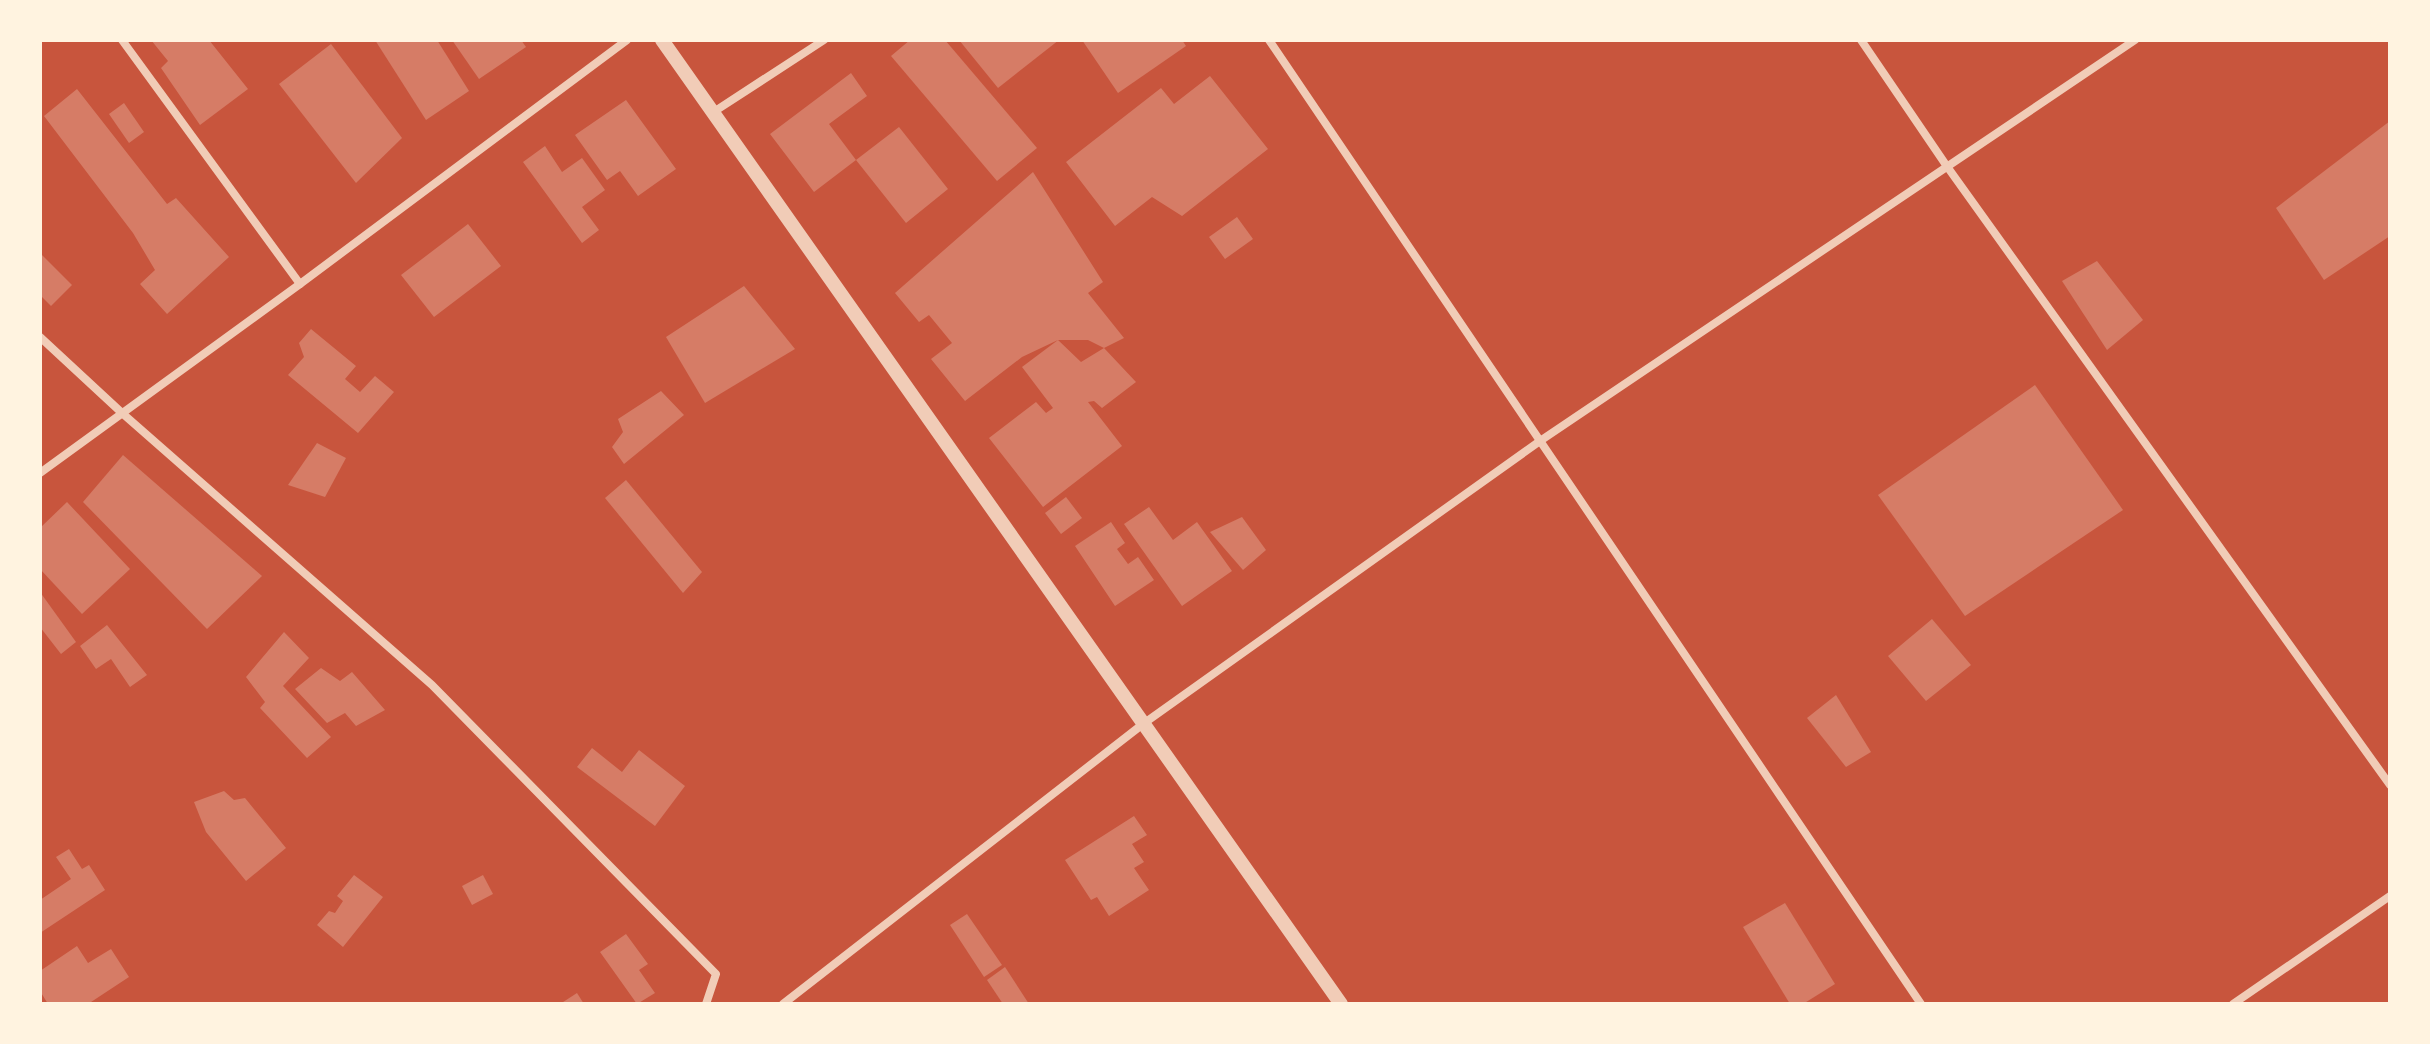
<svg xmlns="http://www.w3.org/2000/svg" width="2430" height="1044" font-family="'Work Sans',sans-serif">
	<rect width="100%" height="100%" fill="#c8553d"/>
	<g fill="#d67c66">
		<path d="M 151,40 L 209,40 L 248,89 L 200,125 L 161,68 L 168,61 Z"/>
		<path d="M 375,40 L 437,40 L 469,91 L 426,120 Z"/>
		<path d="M 452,40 L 521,40 L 526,47 L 479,79 Z"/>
		<path d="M 910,40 L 945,40 L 1037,148 L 997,181 L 891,56 Z"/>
		<path d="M 959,40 L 1059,40 L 998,88 Z"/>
		<path d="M 1082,40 L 1182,40 L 1186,46 L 1118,93 Z"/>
		<path d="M 331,44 L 402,138 L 356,183 L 279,84 Z"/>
		<path d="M 851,73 L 867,96 L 829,124 L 856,160 L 814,192 L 770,134 Z"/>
		<path d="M 1210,76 L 1268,149 L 1182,216 L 1152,197 L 1115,226 L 1066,162 L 1161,88 L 1174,104 Z"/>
		<path d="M 77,89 L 167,204 L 176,198 L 229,257 L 167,314 L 140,284 L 155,270 L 133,233 L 44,116 Z"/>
		<path d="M 626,100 L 676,169 L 638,196 L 620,171 L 607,180 L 575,135 Z"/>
		<path d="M 124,103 L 144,132 L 129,143 L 109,114 Z"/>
		<path d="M 2390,121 L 2390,236 L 2324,280 L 2276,208 Z"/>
		<path d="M 899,127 L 948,189 L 906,223 L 856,160 Z"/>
		<path d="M 545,146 L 562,172 L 582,158 L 605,190 L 582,207 L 599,230 L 582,243 L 523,162 Z"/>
		<path d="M 1033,172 L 1103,282 L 1088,293 L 1124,338 L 1104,348 L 1088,340 L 1058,340 L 1081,362 L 1104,348 L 1136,382 L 1102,408 L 1094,401 L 1088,402 L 1122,446 L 1043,507 L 989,438 L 1036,402 L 1046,413 L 1053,408 L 1022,367 L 1058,340 L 1022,357 L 965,401 L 931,359 L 952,343 L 929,315 L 919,322 L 895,293 Z"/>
		<path d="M 1237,217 L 1253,239 L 1225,259 L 1209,237 Z"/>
		<path d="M 468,224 L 501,266 L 434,317 L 401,275 Z"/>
		<path d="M 40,253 L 72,285 L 51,306 L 40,295 Z"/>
		<path d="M 2097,261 L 2143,320 L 2107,350 L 2062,281 Z"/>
		<path d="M 744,286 L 795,349 L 705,403 L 666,337 Z"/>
		<path d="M 311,329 L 356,366 L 345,379 L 360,392 L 375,376 L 394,392 L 358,433 L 288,375 L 304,357 L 299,343 Z"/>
		<path d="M 2035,385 L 2123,510 L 1965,616 L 1878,495 Z"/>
		<path d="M 661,391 L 684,415 L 624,464 L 612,447 L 623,432 L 618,419 Z"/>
		<path d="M 317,443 L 346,458 L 325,497 L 288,485 Z"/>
		<path d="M 123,455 L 262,576 L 207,629 L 83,502 Z"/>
		<path d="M 626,480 L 702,572 L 683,593 L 605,498 Z"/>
		<path d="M 1066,497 L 1082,518 L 1061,534 L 1045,513 Z"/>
		<path d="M 67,502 L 130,569 L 82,614 L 40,569 L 40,528 Z"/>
		<path d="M 1149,507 L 1173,540 L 1197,522 L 1232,571 L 1182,606 L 1124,524 Z"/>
		<path d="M 1242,517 L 1266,550 L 1243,570 L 1210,532 Z"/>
		<path d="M 1111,522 L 1125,543 L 1117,549 L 1128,564 L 1138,557 L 1154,580 L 1115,606 L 1075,546 Z"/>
		<path d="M 40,592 L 76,642 L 61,654 L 40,627 Z"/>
		<path d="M 1932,619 L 1971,665 L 1926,701 L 1888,656 Z"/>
		<path d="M 107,625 L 147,675 L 130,687 L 111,659 L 96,669 L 80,646 Z"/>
		<path d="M 284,632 L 309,658 L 283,686 L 331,737 L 307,758 L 260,708 L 265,702 L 246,677 Z"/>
		<path d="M 321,668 L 340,681 L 352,672 L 385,710 L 356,726 L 345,713 L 327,723 L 295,689 Z"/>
		<path d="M 1836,695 L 1871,752 L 1846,767 L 1807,718 Z"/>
		<path d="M 592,748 L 622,772 L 639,750 L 685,786 L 655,826 L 577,767 Z"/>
		<path d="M 224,791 L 234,800 L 245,798 L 286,848 L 246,881 L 206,832 L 194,802 Z"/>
		<path d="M 1134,816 L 1147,835 L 1132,844 L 1144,862 L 1134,868 L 1149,890 L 1109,916 L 1097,897 L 1091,900 L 1065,860 Z"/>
		<path d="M 69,849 L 82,869 L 89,865 L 105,890 L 40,933 L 40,900 L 71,879 L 56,857 Z"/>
		<path d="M 354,875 L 383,897 L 343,947 L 317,925 L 329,911 L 335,913 L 343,901 L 337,896 Z"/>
		<path d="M 483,875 L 493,894 L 472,905 L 462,886 Z"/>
		<path d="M 1785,903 L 1835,984 L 1803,1004 L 1790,1004 L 1743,927 Z"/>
		<path d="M 967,914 L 1002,965 L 984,977 L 950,925 Z"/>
		<path d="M 626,934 L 648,964 L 639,970 L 655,993 L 637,1004 L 600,952 Z"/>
		<path d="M 77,946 L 88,963 L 111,949 L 129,977 L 88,1004 L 48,1004 L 40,991 L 40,971 Z"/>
		<path d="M 1005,967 L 1029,1004 L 1003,1004 L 987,980 Z"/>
		<path d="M 577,993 L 584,1004 L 560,1004 Z"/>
	</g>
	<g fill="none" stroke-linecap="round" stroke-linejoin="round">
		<g stroke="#f1ccb7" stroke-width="8">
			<path d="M 122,40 L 300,284"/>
			<path d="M 1269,40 L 1921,1004"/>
			<path d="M 1861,40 L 1946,165 L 2390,785"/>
			<path d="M 712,113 L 824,40"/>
			<path d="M 40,337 L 122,413 L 432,685 L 716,974 L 706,1004"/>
			<path d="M 40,473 L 300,284 L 627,40"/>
			<path d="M 783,1004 L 1143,724 L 1540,441 L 2135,40"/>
			<path d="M 2233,1004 L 2390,896"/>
		</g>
		<path stroke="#f1ccb7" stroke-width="14" d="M 662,40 L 1341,1004"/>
	</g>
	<rect width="2430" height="1044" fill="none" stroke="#fff3e0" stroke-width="84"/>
</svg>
